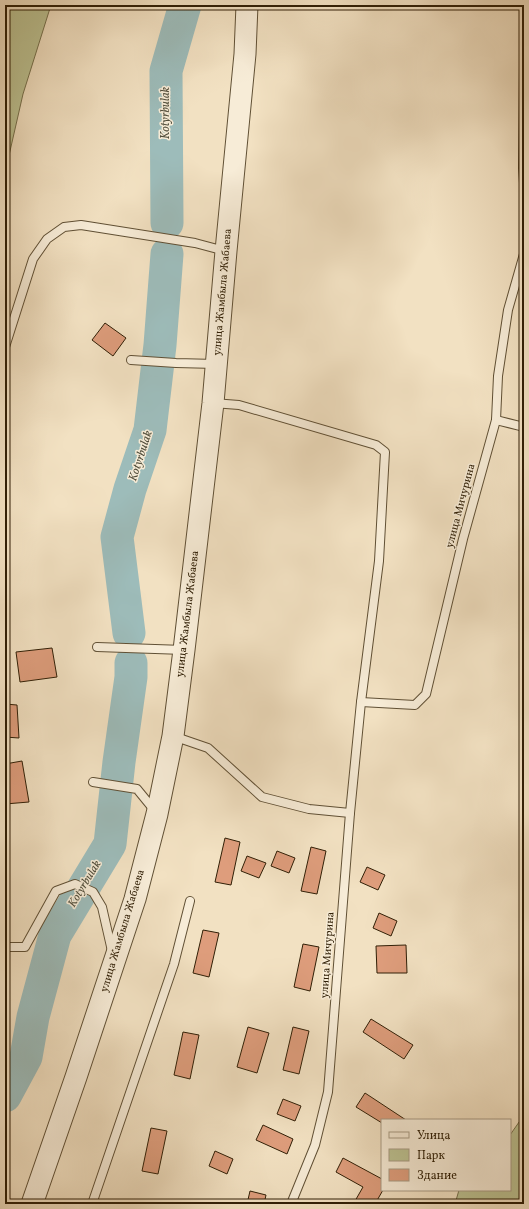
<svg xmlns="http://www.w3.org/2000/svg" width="529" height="1209" font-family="Vollkorn,serif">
	<rect width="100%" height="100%" fill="#f2e1c2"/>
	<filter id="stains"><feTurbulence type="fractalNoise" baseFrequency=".005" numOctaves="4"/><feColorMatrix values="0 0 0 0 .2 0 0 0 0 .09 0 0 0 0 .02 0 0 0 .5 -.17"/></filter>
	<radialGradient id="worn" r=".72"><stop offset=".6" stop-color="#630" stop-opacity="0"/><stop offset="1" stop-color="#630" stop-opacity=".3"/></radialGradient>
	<g fill="#bcc292" stroke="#76704c">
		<path d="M 5,5 L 51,5 L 23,94 L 5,173 Z"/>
		<path d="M 524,1115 L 524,1204 L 455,1204 L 459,1190 L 510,1190 L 510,1135 Z"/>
	</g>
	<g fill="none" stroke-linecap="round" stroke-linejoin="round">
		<g stroke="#9dbcba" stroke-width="33">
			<path d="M 167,223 L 166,71 L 185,5"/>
			<path d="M 129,633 L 117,537 L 130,489 L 150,430 L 160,345 L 167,254"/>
			<path d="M 5,1096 L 26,1057 L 33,1017 L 55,935 L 110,844 L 119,762 L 131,677 L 131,663"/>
		</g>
	</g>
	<g fill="#de9d7c" stroke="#301f06">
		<path d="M 105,323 L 126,338 L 113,356 L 92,340 Z"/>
		<path d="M 52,648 L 57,677 L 20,682 L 16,652 Z"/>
		<path d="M 5,704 L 17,705 L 19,738 L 5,737 Z"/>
		<path d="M 22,761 L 29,802 L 5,804 L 5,764 Z"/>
		<path d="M 225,838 L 240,842 L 231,885 L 215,882 Z"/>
		<path d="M 311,847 L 326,851 L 317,894 L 301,891 Z"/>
		<path d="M 277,851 L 295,858 L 289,873 L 271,866 Z"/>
		<path d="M 247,856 L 266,863 L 259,878 L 241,871 Z"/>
		<path d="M 367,867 L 385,875 L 378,890 L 360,882 Z"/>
		<path d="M 379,913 L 397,921 L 391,936 L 373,928 Z"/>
		<path d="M 203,930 L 219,933 L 209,977 L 193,973 Z"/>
		<path d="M 303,944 L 319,947 L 310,991 L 294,987 Z"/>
		<path d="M 406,945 L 407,973 L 377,973 L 376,946 Z"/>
		<path d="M 371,1019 L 413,1045 L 404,1059 L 363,1032 Z"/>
		<path d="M 248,1027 L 269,1033 L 257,1073 L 237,1067 Z"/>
		<path d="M 293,1027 L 309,1031 L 299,1074 L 283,1070 Z"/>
		<path d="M 183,1032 L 199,1035 L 190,1079 L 174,1075 Z"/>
		<path d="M 365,1093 L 406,1120 L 382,1120 L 382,1123 L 356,1107 Z"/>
		<path d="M 283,1099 L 301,1106 L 295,1121 L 277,1114 Z"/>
		<path d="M 263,1125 L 293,1139 L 287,1154 L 256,1140 Z"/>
		<path d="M 151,1128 L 167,1131 L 158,1174 L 142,1171 Z"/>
		<path d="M 215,1151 L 233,1159 L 227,1174 L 209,1166 Z"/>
		<path d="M 343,1158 L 382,1179 L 382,1190 L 383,1190 L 375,1204 L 362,1204 L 355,1201 L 363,1187 L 336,1172 Z"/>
		<path d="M 250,1191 L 266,1195 L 264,1204 L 247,1204 Z"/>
	</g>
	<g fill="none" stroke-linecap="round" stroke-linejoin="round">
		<defs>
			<g id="service">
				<path d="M 524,66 L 523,168 L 524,183"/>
				<path d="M 5,347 L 33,259 L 47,239 L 64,227 L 81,225 L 195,243 L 225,251"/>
				<path d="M 131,360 L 176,363 L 216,364"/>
				<path d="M 213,403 L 239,405 L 376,445 L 385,452 L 379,561 L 361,702 L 350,813 L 328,1092 L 315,1145 L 291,1204"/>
				<path d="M 496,420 L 524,427"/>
				<path d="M 97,647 L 184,650"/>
				<path d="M 361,702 L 415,705 L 426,694 L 463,539 L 496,420 L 498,376 L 508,310 L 524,254"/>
				<path d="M 173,736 L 208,748 L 262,797 L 309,809 L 350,813"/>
				<path d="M 93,782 L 137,789 L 155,811"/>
				<path d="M 5,947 L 25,947 L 56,891 L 75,884 L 93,892 L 102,907 L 112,951"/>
				<path d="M 92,1204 L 174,964 L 190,901"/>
			</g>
			<path id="tertiary" d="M 32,1204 L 76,1077 L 135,899 L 157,814 L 173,736 L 184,650 L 213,403 L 226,251 L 245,54 L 247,5"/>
		</defs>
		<use href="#service" stroke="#605035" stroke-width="10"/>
		<use href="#tertiary" stroke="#605035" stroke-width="23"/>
		<use href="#service" stroke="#f7ecd7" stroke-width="8"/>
		<use href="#tertiary" stroke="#f7ecd7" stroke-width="21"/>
	</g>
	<g text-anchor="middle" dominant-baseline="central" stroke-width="3" stroke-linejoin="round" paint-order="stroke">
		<g font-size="11" fill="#301f06" stroke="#f7ecd7">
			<text transform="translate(223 292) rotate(-85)">улица Жамбыла Жабаева</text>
			<text transform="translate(461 506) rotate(-75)">улица Мичурина</text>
			<text transform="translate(188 614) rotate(-83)">улица Жамбыла Жабаева</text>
			<text transform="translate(123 931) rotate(-73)">улица Жамбыла Жабаева</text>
			<text transform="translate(328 955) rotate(-86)">улица Мичурина</text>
		</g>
		<g font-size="12" font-style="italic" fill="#514e3c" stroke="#f7ecd7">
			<text transform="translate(166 113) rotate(-90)">Kotyrbulak</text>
			<text transform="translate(141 456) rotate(-72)">Kotyrbulak</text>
			<text transform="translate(85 884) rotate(-59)">Kotyrbulak</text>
		</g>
	</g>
	<rect width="529" height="1209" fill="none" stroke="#f2e1c2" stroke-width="20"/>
	<rect x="6" y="6" width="517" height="1197" fill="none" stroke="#301f06" stroke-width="2"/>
	<rect x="10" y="10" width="509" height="1189" fill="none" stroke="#301f06"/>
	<rect x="381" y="1119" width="130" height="72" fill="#f7ecd7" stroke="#a79a83"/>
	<rect x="389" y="1132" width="20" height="6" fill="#f7ecd7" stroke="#a79a83"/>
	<text x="417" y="1139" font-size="12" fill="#301f06">Улица</text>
	<rect x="389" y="1149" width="20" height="12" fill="#bcc292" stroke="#a79a83"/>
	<text x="417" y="1159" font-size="12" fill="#301f06">Парк</text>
	<rect x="389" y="1169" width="20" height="12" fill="#de9d7c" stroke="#a79a83"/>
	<text x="417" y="1179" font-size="12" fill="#301f06">Здание</text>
	<rect width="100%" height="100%" filter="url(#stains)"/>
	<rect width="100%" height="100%" fill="url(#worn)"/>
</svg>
